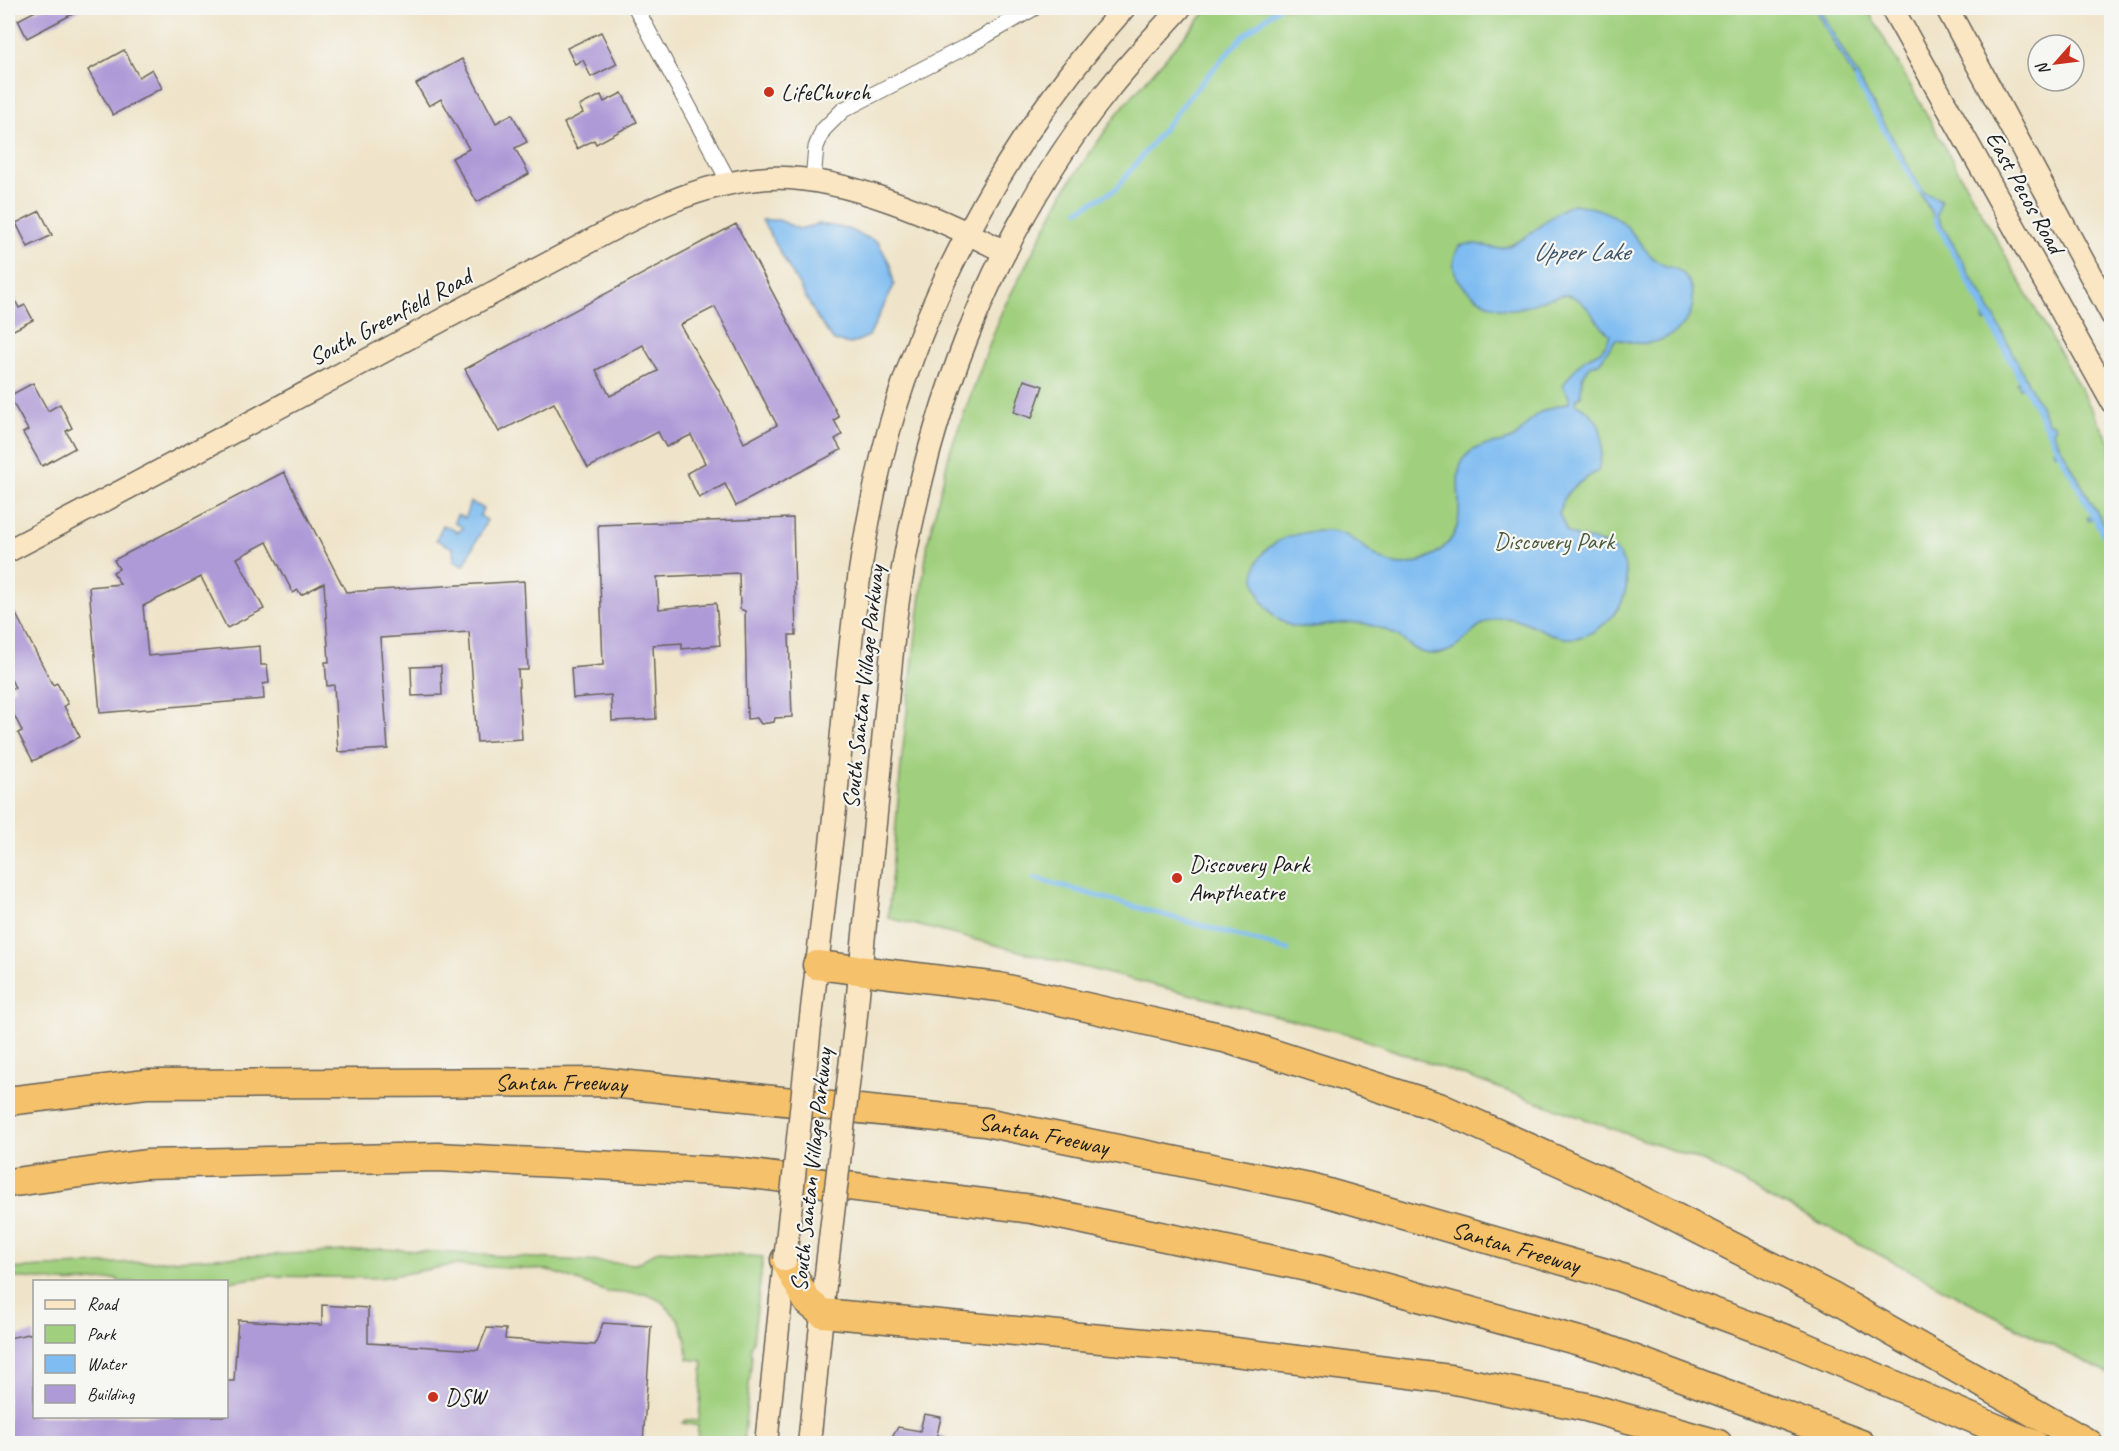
<svg xmlns="http://www.w3.org/2000/svg" width="2119" height="1451" font-family="Caveat,sans-serif">
	<rect width="100%" height="100%" fill="#f6f6f2"/>
	<filter id="ink" filterUnits="userSpaceOnUse"><feTurbulence type="fractalNoise" baseFrequency=".0167" numOctaves="2"/><feDisplacementMap in="SourceGraphic" scale="12" xChannelSelector="R" yChannelSelector="G"/><feConvolveMatrix kernelMatrix="1 2 1 2 8 2 1 2 1" color-interpolation-filters="sRGB"/></filter>
	<filter id="wash" filterUnits="userSpaceOnUse"><feTurbulence type="fractalNoise" baseFrequency=".008" numOctaves="4" result="noise"/><feDisplacementMap in="SourceGraphic" scale="24" xChannelSelector="R" yChannelSelector="G"/><feGaussianBlur stdDeviation="1.35" result="paint"/><feColorMatrix in="noise" values="0 0 0 0 0 0 0 0 0 0 0 0 0 0 0 0 0 1.4 0 .05"/><feComposite in="paint" operator="in"/></filter>
	<g filter="url(#wash)">
		<rect width="100%" height="100%" fill="#efe4c9"/>
		<g fill="#a0d07e" stroke="#5e764d" stroke-width="1.5">
			<path d="M 1209,8 L 1867,8 L 2111,444 L 2111,1375 L 2031,1335 L 1705,1162 L 1348,1034 L 888,918 L 901,765 L 916,634 L 928,541 L 950,451 L 1002,311 L 1067,186 L 1120,110 Z"/>
			<path d="M 383,1249 L 636,1264 L 659,1250 L 763,1257 L 753,1341 L 750,1348 L 752,1356 L 743,1443 L 697,1443 L 698,1426 L 683,1423 L 686,1420 L 699,1421 L 703,1361 L 688,1359 L 686,1339 L 679,1320 L 661,1301 L 646,1294 L 607,1292 L 548,1270 L 453,1265 L 380,1278 L 269,1276 L 227,1282 L 119,1282 L 118,1279 C 99,1280 79,1284 58,1282 C 41,1279 26,1277 8,1278 L 8,1269 Z"/>
		</g>
		<g fill="#7ebcf1" stroke="#4d6c86" stroke-width="1.5">
			<path d="M 1814,8 L 1819,8 L 1923,192 L 1941,200 L 1937,216 L 1995,318 L 2049,424 L 2053,423 L 2055,427 L 2052,431 L 2111,538 L 2111,551 L 2094,518 L 2089,521 L 2087,518 L 2092,514 L 2060,452 L 2055,454 L 2053,450 L 2056,448 L 2024,386 L 2020,388 L 2017,383 L 2021,381 L 1989,321 L 1984,322 L 1983,318 L 1986,315 L 1971,282 Z"/>
			<path d="M 1573,204 C 1597,207 1619,214 1633,234 C 1641,244 1647,254 1658,262 C 1667,268 1679,267 1686,277 C 1706,308 1680,339 1648,343 C 1637,345 1627,341 1616,339 L 1599,363 L 1590,366 L 1582,378 L 1581,396 L 1577,398 L 1576,404 C 1606,417 1605,443 1598,471 C 1579,482 1564,491 1559,513 L 1567,532 C 1589,544 1615,538 1624,564 C 1627,575 1628,583 1625,593 C 1617,620 1585,646 1556,636 C 1538,630 1526,619 1505,618 C 1475,617 1466,649 1442,653 C 1421,657 1413,648 1398,636 C 1390,630 1376,627 1366,624 C 1338,618 1317,632 1292,626 C 1279,622 1270,613 1263,602 C 1235,552 1285,530 1328,531 C 1359,532 1372,564 1402,565 C 1414,565 1425,560 1435,554 C 1480,525 1444,483 1466,456 C 1478,442 1497,446 1512,439 C 1523,433 1527,422 1536,415 C 1545,408 1558,406 1569,403 L 1569,397 L 1563,386 C 1567,379 1578,364 1584,360 C 1601,349 1601,356 1610,335 C 1595,323 1588,300 1568,295 C 1556,292 1527,311 1506,309 C 1485,308 1449,283 1454,259 C 1454,255 1458,250 1459,246 C 1482,239 1490,252 1505,247 C 1532,239 1547,214 1573,204 Z"/>
			<path d="M 762,220 L 779,220 L 799,229 L 819,224 L 845,228 L 878,242 L 890,264 L 894,285 L 869,336 L 851,344 L 834,341 L 818,319 Z"/>
			<path d="M 470,502 L 483,508 L 480,516 L 487,520 L 464,565 L 454,561 L 453,548 L 436,540 L 443,525 L 458,532 L 463,528 L 454,522 L 457,515 L 465,518 Z"/>
		</g>
		<g fill="none" stroke-linecap="round" stroke-linejoin="round">
			<g stroke="#7ebcf1" stroke-width="5">
				<path d="M 1856,81 L 1919,190"/>
				<path d="M 1079,210 L 1116,189 L 1188,98 L 1242,37 L 1278,8"/>
				<path d="M 1935,219 L 2112,551"/>
				<path d="M 1034,878 L 1288,950"/>
			</g>
		</g>
		<g id="blocks">
			<g fill="#ae9ad7" fill-rule="evenodd">
				<path d="M 41,8 L 84,8 L 27,38 L 18,20 Z"/>
				<path d="M 601,32 L 617,64 L 591,77 L 583,60 L 575,64 L 567,48 Z"/>
				<path d="M 124,50 L 139,77 L 152,69 L 162,88 L 113,115 L 88,70 Z"/>
				<path d="M 462,59 L 496,123 L 512,114 L 527,142 L 515,148 L 529,174 L 477,202 L 452,158 L 469,149 L 441,99 L 429,106 L 416,84 Z"/>
				<path d="M 622,93 L 637,122 L 596,144 L 594,140 L 577,149 L 564,123 L 583,113 L 579,106 L 601,95 L 604,102 Z"/>
				<path d="M 40,211 L 52,235 L 28,247 L 16,223 Z"/>
				<path d="M 736,224 L 839,417 L 834,420 L 842,435 L 835,439 L 841,450 L 736,506 L 725,484 L 699,498 L 687,473 L 705,463 L 691,435 L 666,447 L 658,432 L 588,468 L 554,403 L 499,432 L 465,369 ZM 715,307 L 777,425 L 744,443 L 719,391 L 680,325 ZM 643,345 L 658,371 L 610,396 L 596,370 Z"/>
				<path d="M 8,286 L 19,308 L 25,305 L 33,320 L 8,333 Z"/>
				<path d="M 1024,380 L 1043,386 L 1032,418 L 1014,412 Z"/>
				<path d="M 33,383 L 48,411 L 60,404 L 72,428 L 66,431 L 75,448 L 42,466 L 23,433 L 28,430 L 9,396 Z"/>
				<path d="M 284,472 L 346,592 L 524,581 L 528,670 L 518,670 L 522,739 L 477,742 L 469,632 L 380,638 L 388,749 L 338,752 L 334,685 L 327,686 L 325,662 L 329,662 L 324,583 L 301,595 L 298,590 L 293,593 L 267,542 L 237,558 L 264,609 L 227,628 L 201,577 L 143,606 L 148,656 L 260,646 L 261,665 L 267,665 L 269,683 L 263,684 L 264,699 L 100,713 L 89,587 L 120,584 L 113,572 L 119,569 L 114,560 Z"/>
				<path d="M 793,518 L 796,635 L 789,635 L 792,717 L 775,718 L 774,722 L 761,724 L 757,718 L 747,719 L 745,611 L 740,609 L 739,573 L 657,577 L 659,609 L 716,603 L 720,645 L 682,649 L 682,643 L 653,645 L 656,719 L 612,721 L 611,695 L 573,698 L 571,668 L 603,665 L 598,525 Z"/>
				<path d="M 8,599 L 53,685 L 57,683 L 68,704 L 64,706 L 80,737 L 33,761 L 18,733 L 22,731 L 8,703 L 8,692 L 15,688 L 8,673 Z"/>
				<path d="M 441,666 L 442,695 L 412,696 L 411,667 Z"/>
				<path d="M 322,1305 L 368,1308 L 368,1343 L 478,1350 L 487,1328 L 506,1329 L 505,1339 L 595,1345 L 603,1323 L 651,1326 L 643,1443 L 8,1443 L 8,1338 L 34,1333 L 34,1416 L 226,1416 L 226,1381 L 234,1381 L 238,1320 L 322,1325 Z"/>
				<path d="M 924,1414 L 941,1417 L 937,1435 L 947,1437 L 946,1443 L 889,1443 L 898,1427 L 920,1431 Z"/>
			</g>
		</g>
	</g>
	<g filter="url(#ink)">
		<use href="#blocks" fill-opacity="0" stroke="#666259" stroke-width="1.5"/>
		<g fill="none" stroke-linecap="round" stroke-linejoin="round">
			<defs>
				<g id="street">
					<path d="M 636,8 L 729,182"/>
					<path d="M 813,180 L 816,147 L 823,130 L 843,110 L 969,45 L 1034,8"/>
				</g>
				<g id="secondary">
					<path d="M 1892,8 L 2112,402"/>
					<path d="M 1947,8 L 2112,315"/>
					<path d="M 8,551 C 158,473 307,392 457,312 C 498,290 538,269 579,247 C 640,214 699,182 769,178 C 841,174 942,219 1005,252"/>
					<path d="M 855,1025 L 895,621 C 920,431 987,241 1108,90 C 1131,61 1156,35 1180,8"/>
					<path d="M 810,1026 C 818,954 827,881 835,809 C 847,681 855,554 889,430 C 933,273 1017,129 1124,8"/>
					<path d="M 766,1444 L 785,1260"/>
					<path d="M 809,1444 L 827,1265"/>
				</g>
				<g id="highway">
					<path d="M 817,965 L 999,987 L 1143,1020 L 1224,1038 L 1439,1107 L 1609,1184 L 1830,1296 L 2089,1444"/>
					<path id="s1" d="M 8,1101 L 146,1084 L 601,1082 L 985,1122 L 1314,1189 L 1616,1276 L 1791,1341 L 2033,1444"/>
					<path d="M 8,1183 L 146,1164 L 438,1157 L 735,1172 L 1032,1209 L 1321,1270 L 1601,1347 L 1861,1444"/>
					<path d="M 785,1260 L 807,1301 L 822,1313 L 1219,1350 L 1450,1379 L 1586,1407 L 1718,1444"/>
				</g>
			</defs>
			<use href="#street" stroke="#666259" stroke-width="17"/>
			<use href="#secondary" stroke="#666259" stroke-width="25"/>
			<use href="#highway" stroke="#666259" stroke-width="31"/>
			<use href="#street" stroke="#fff" stroke-width="15"/>
			<use href="#secondary" stroke="#fbe6c4" stroke-width="22"/>
			<use href="#highway" stroke="#f5c16b" stroke-width="28"/>
			<defs>
				<g id="secondary-bridge">
					<path d="M 785,1260 L 810,1026"/>
					<path d="M 827,1265 L 855,1025"/>
				</g>
			</defs>
			<use href="#secondary-bridge" stroke="#666259" stroke-width="25" stroke-linecap="butt"/>
			<use href="#secondary-bridge" stroke="#fbe6c4" stroke-width="22"/>
		</g>
	</g>
	<g fill="#c8321e" stroke="#f6f6f2" stroke-width="2">
		<circle cx="769" cy="92" r="6"/>
		<circle cx="1177" cy="878" r="6"/>
		<circle cx="433" cy="1397" r="6"/>
	</g>
	<g text-anchor="middle" dominant-baseline="central" stroke-width="4.5" stroke-linejoin="round" paint-order="stroke">
		<g font-size="24" fill="#1c1c1c" stroke="#f6f6f2" text-anchor="start">
			<text x="781" y="92">LifeChurch</text>
			<text x="1189" y="864">Discovery Park<tspan x="1189" dy="28">Amptheatre</tspan></text>
			<text x="445" y="1397">DSW</text>
		</g>
		<g font-size="24" fill="#1c1c1c" stroke="#f6f6f2">
			<text transform="translate(2025 192) rotate(61)">East Pecos Road</text>
			<text transform="translate(390 317) rotate(-28)">South Greenfield Road</text>
			<text transform="translate(863 687) rotate(-84)">South Santan Village Parkway</text>
			<text stroke="none"><textPath href="#s1" startOffset="554">Santan Freeway</textPath></text>
			<text stroke="none"><textPath href="#s1" startOffset="1040">Santan Freeway</textPath></text>
			<text transform="translate(811 1170) rotate(-84)">South Santan Village Parkway</text>
			<text stroke="none"><textPath href="#s1" startOffset="1526">Santan Freeway</textPath></text>
		</g>
		<g font-size="24" fill="#4a5b3e" stroke="#f6f6f2">
			<text x="1554" y="541">Discovery Park</text>
		</g>
		<g font-size="26" font-style="italic" fill="#3e5467" stroke="#f6f6f2">
			<text x="1581" y="251">Upper Lake</text>
		</g>
	</g>
	<rect width="2119" height="1451" fill="none" stroke="#f6f6f2" stroke-width="30"/>
	<rect x="33" y="1280" width="195" height="138" fill="#f6f6f2" stroke="#9f9f9c" stroke-width="1.5"/>
	<rect x="45" y="1300" width="30" height="9" fill="#fbe6c4" stroke="#9f9f9c" stroke-width="1.5"/>
	<text x="87" y="1310" font-size="18" fill="#1c1c1c">Road</text>
	<rect x="45" y="1325" width="30" height="18" fill="#a0d07e" stroke="#9f9f9c" stroke-width="1.5"/>
	<text x="87" y="1340" font-size="18" fill="#1c1c1c">Park</text>
	<rect x="45" y="1355" width="30" height="18" fill="#7ebcf1" stroke="#9f9f9c" stroke-width="1.5"/>
	<text x="87" y="1370" font-size="18" fill="#1c1c1c">Water</text>
	<rect x="45" y="1385" width="30" height="18" fill="#ae9ad7" stroke="#9f9f9c" stroke-width="1.5"/>
	<text x="87" y="1400" font-size="18" fill="#1c1c1c">Building</text>
	<g transform="translate(2056 63) rotate(242)"><circle r="28" fill="#f6f6f2" stroke="#9f9f9c" stroke-width="1.5"/>
	<path d="M0-4.5L10 22L0 15L-10 22Z" fill="#c8321e"/>
	<text y="-9" font-size="16" font-weight="bold" text-anchor="middle" fill="#1c1c1c">N</text>
	</g>
</svg>
